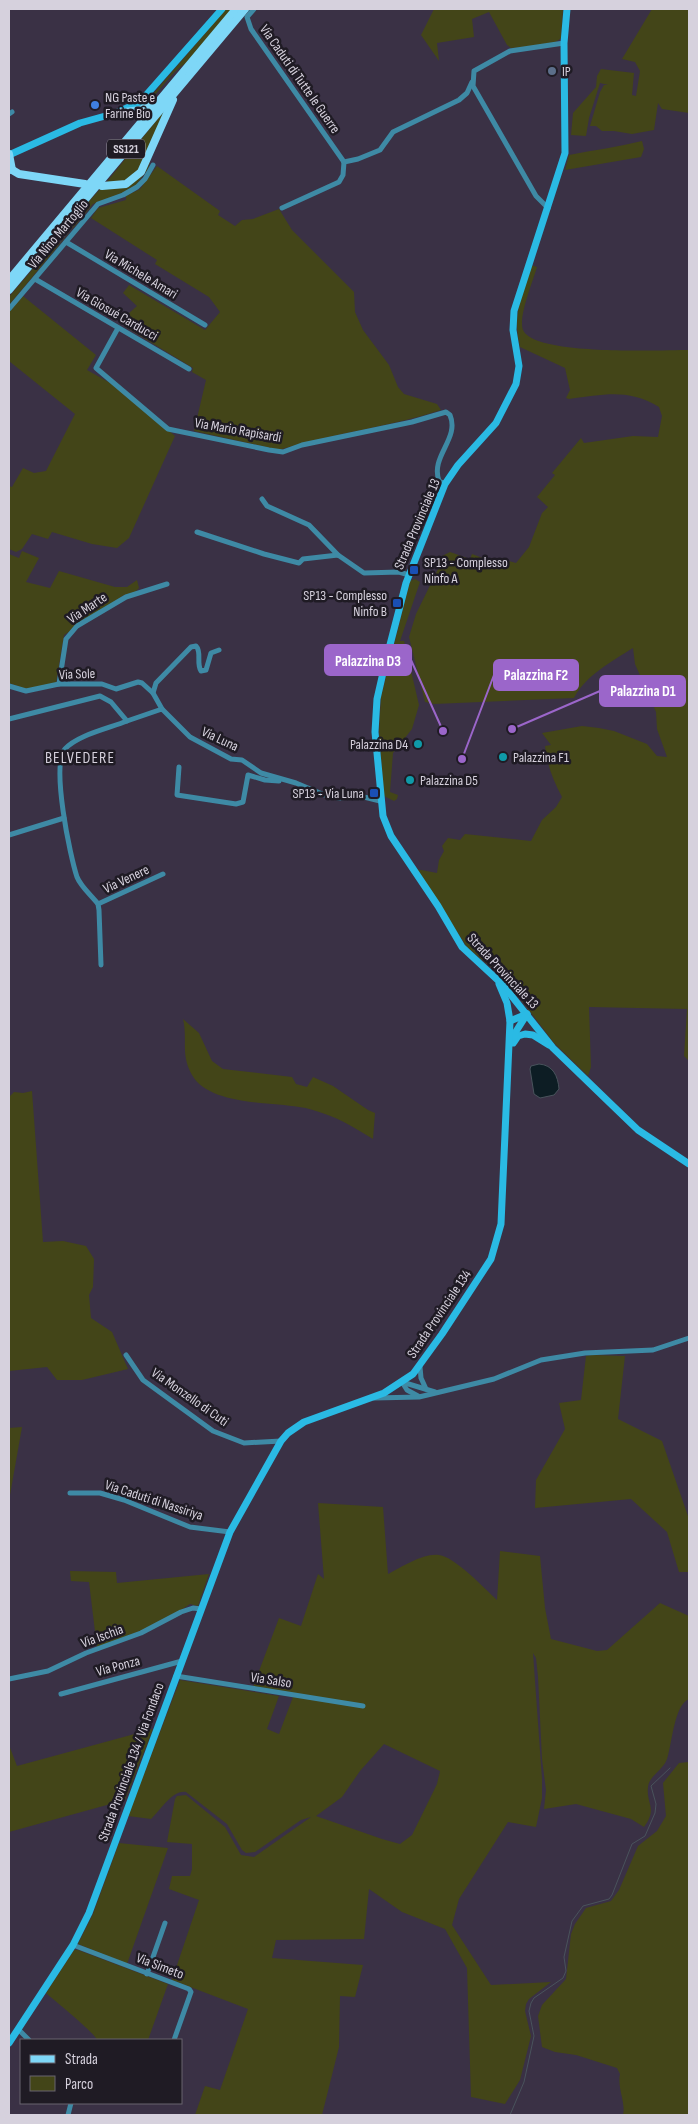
<svg xmlns="http://www.w3.org/2000/svg" width="698" height="2124" font-family="'Sofia Sans Condensed',sans-serif">
	<rect width="100%" height="100%" fill="#3a3145"/>
	<g fill="#434518" fill-rule="evenodd">
		<path d="M 226,9 L 232,9 L 186,63 C 168,74 158,96 141,108 Z"/>
		<path d="M 434,9 L 563,9 L 561,38 C 553,47 523,47 511,48 L 507,45 L 489,12 L 472,19 L 474,37 L 437,43 L 439,61 L 421,35 Z"/>
		<path d="M 652,9 L 689,9 L 689,113 L 662,109 L 658,103 L 654,130 L 632,134 L 614,131 L 602,131 L 596,126 L 590,126 L 600,92 L 604,85 L 608,85 L 600,83 L 589,118 L 586,136 L 571,135 L 573,113 L 596,87 L 597,76 L 601,69 L 634,73 L 632,95 L 636,96 L 640,71 L 635,62 L 622,59 Z"/>
		<path d="M 165,110 L 139,169 L 126,181 L 105,184 Z"/>
		<path d="M 642,141 L 644,149 L 641,157 L 565,170 L 569,155 C 594,150 618,147 642,141 Z"/>
		<path d="M 153,149 L 148,169 L 136,185 L 122,193 L 93,204 L 9,305 L 9,297 L 48,251 L 58,245 L 72,229 L 77,215 L 101,188 L 126,186 Z"/>
		<path d="M 157,166 L 220,211 L 218,215 L 235,226 L 242,220 L 253,219 L 279,209 L 292,230 L 354,292 L 355,312 L 363,330 L 389,365 L 398,387 L 404,394 L 437,404 L 441,410 C 389,427 335,433 282,449 L 275,449 L 194,431 L 206,380 L 192,372 L 193,368 L 124,326 L 128,314 L 137,306 L 123,293 L 129,285 L 205,330 L 220,312 L 209,297 L 155,264 L 157,260 L 91,218 L 98,208 L 126,200 L 126,196 L 140,189 Z"/>
		<path d="M 531,265 L 537,267 C 533,281 518,317 523,330 C 534,356 661,350 689,350 L 689,1061 L 684,1056 L 687,1009 L 589,1007 L 591,1067 L 588,1076 L 554,1043 L 506,980 L 467,947 L 416,869 L 437,873 L 439,860 L 444,851 L 442,846 L 448,838 L 460,840 L 465,834 L 531,841 L 542,820 L 556,807 L 562,797 C 553,780 547,765 545,746 L 551,745 L 542,733 L 582,726 L 599,728 L 614,731 L 647,744 L 657,756 L 667,757 L 657,729 L 656,712 L 635,664 L 633,648 C 611,662 586,675 574,698 L 434,704 L 425,702 L 409,637 L 416,614 L 440,565 L 438,558 L 450,552 L 470,559 L 472,554 L 493,562 L 502,559 L 516,563 L 529,547 L 542,513 L 548,507 L 537,497 L 555,475 L 552,473 L 581,438 L 584,443 L 633,436 L 658,437 L 662,416 L 659,407 C 627,388 604,395 569,399 L 566,398 L 570,390 L 565,368 L 520,347 C 512,313 522,297 531,265 Z"/>
		<path d="M 23,296 L 96,355 L 87,370 L 119,388 L 175,436 L 129,538 L 117,548 L 92,544 L 52,532 L 48,539 L 32,534 L 22,549 L 16,552 L 9,549 L 9,486 L 12,487 L 23,468 L 34,473 L 46,471 L 75,414 L 9,361 L 9,312 Z"/>
		<path d="M 22,551 L 39,558 L 26,582 L 50,588 L 59,571 L 115,587 L 127,587 L 137,580 L 139,588 L 135,592 L 124,595 L 64,635 L 56,683 L 26,689 L 9,683 L 9,554 L 19,558 Z"/>
		<path d="M 415,579 L 420,582 L 400,641 L 404,641 L 419,705 L 412,729 L 393,753 L 390,792 L 398,795 L 397,799 L 394,801 L 384,796 L 379,731 L 381,697 L 410,581 Z"/>
		<path d="M 183,1019 L 199,1033 L 212,1061 L 223,1069 L 292,1077 L 296,1084 L 307,1087 L 313,1077 L 333,1086 L 368,1110 L 375,1113 L 373,1139 C 358,1130 341,1119 325,1114 C 316,1111 308,1108 299,1107 C 269,1102 209,1105 192,1075 C 180,1054 188,1040 183,1019 Z"/>
		<path d="M 32,1091 L 43,1242 L 63,1241 L 86,1246 L 94,1259 L 93,1287 L 89,1295 L 91,1318 L 112,1332 L 128,1369 L 82,1380 L 57,1380 L 47,1367 L 9,1371 L 9,1097 L 14,1092 L 23,1093 Z"/>
		<path d="M 592,1355 L 625,1356 L 618,1419 L 662,1441 L 689,1519 L 689,1572 L 679,1572 L 667,1532 L 631,1499 L 535,1508 L 536,1480 L 565,1429 L 559,1403 L 581,1400 L 586,1356 Z"/>
		<path d="M 22,1427 L 10,1495 L 9,1497 L 9,1428 Z"/>
		<path d="M 318,1503 L 383,1507 L 388,1574 C 402,1567 423,1553 439,1555 C 455,1557 484,1588 497,1600 L 500,1551 L 540,1556 L 545,1608 L 551,1639 L 597,1651 L 607,1650 L 660,1603 L 689,1616 L 689,1699 C 674,1705 672,1744 667,1759 C 664,1769 649,1776 648,1787 C 646,1804 658,1808 644,1827 L 631,1819 L 576,1804 L 544,1809 L 546,1790 L 542,1759 L 538,1677 L 536,1658 L 533,1653 L 542,1779 L 542,1798 L 536,1827 L 508,1822 L 459,1899 L 452,1925 L 491,1985 L 551,1982 L 529,1999 L 526,2004 L 525,2011 L 531,2036 L 520,2080 L 505,2104 L 471,2097 L 467,1968 L 445,1929 L 402,1912 L 369,1889 L 364,1939 L 276,1940 L 272,1958 L 363,1965 L 355,1997 L 340,1996 L 339,2047 L 322,2115 L 195,2115 L 205,2086 L 220,2090 L 248,2009 L 172,1980 L 199,1900 L 169,1889 L 172,1876 L 190,1876 L 192,1869 L 192,1844 L 167,1842 L 175,1799 L 177,1796 L 186,1795 L 225,1827 L 241,1855 L 254,1857 L 311,1817 L 301,1820 L 255,1852 L 246,1853 L 242,1850 L 227,1824 L 186,1792 C 172,1790 161,1810 151,1819 L 128,1816 L 180,1680 L 279,1696 L 267,1729 L 279,1734 L 293,1697 L 253,1687 L 279,1618 L 301,1626 L 318,1574 L 324,1579 ZM 384,1744 L 440,1771 L 437,1784 L 412,1835 L 400,1844 L 382,1839 L 316,1816 L 342,1797 L 360,1771 Z"/>
		<path d="M 70,1571 L 116,1572 L 117,1583 L 209,1574 L 198,1606 L 190,1604 C 162,1624 129,1636 97,1648 L 89,1582 L 71,1581 Z"/>
		<path d="M 153,1729 L 125,1800 L 9,1832 L 9,1745 L 17,1766 Z"/>
		<path d="M 689,1762 L 689,2115 L 623,2115 C 626,2102 617,2088 620,2074 L 617,2068 L 576,2055 L 555,2052 L 542,2047 L 538,2016 L 542,2005 L 566,1979 L 571,1934 L 575,1924 L 586,1908 L 611,1901 L 619,1890 L 638,1846 L 657,1831 L 666,1816 L 663,1783 L 679,1763 Z"/>
		<path d="M 119,1843 L 168,1848 L 127,1964 L 78,1944 L 93,1914 Z"/>
		<path d="M 74,1950 L 78,1950 L 168,1984 L 148,2040 L 97,2040 C 95,2033 55,2001 46,1993 Z"/>
	</g>
	<path fill="#0d1d24" stroke="#49535c" d="M 539,1064 C 553,1065 558,1076 559,1089 L 554,1095 L 540,1098 L 534,1094 L 530,1069 L 531,1066 Z"/>
	<g fill="none" stroke-linecap="round" stroke-linejoin="round">
		<path stroke="#49535c" stroke-width="1" d="M 510,2115 L 524,2082 L 534,2036 L 529,2011 L 531,2003 L 534,1998 L 563,1978 L 566,1971 L 564,1957 L 572,1921 L 583,1906 L 609,1899 L 612,1895 L 632,1844 L 645,1836 L 655,1813 L 656,1804 L 651,1786 L 670,1768"/>
		<g stroke="#3e8aa5" stroke-width="5">
			<path d="M 254,9 L 247,17 L 251,29 L 344,162"/>
			<path d="M 9,114 L 12,112"/>
			<path d="M 344,162 L 358,159 L 380,150 L 393,132 L 459,100 L 467,93 L 472,82"/>
			<path d="M 282,208 L 339,182 L 343,175 L 344,162"/>
			<path d="M 548,208 L 536,196 L 473,86 L 474,71 L 510,51 L 564,43"/>
			<path d="M 66,242 L 205,325"/>
			<path d="M 35,279 L 189,369"/>
			<path d="M 9,309 L 98,204 L 123,195 L 137,187 L 145,179 L 153,165"/>
			<path d="M 118,328 L 96,368 L 168,429 L 269,450 L 283,452 L 302,445 L 412,422 L 446,412 L 450,415 C 460,439 430,456 439,481 L 445,484"/>
			<path d="M 262,499 L 267,506 L 309,525 L 338,555"/>
			<path d="M 197,532 L 264,554 L 299,563 L 303,559 L 338,555 L 364,573 L 399,572 L 409,575"/>
			<path d="M 59,684 L 66,639 L 77,626 L 126,597 L 167,584"/>
			<path d="M 9,686 L 26,691 L 59,684 L 102,684 L 116,689 L 138,682 L 142,683 L 153,693 L 162,709"/>
			<path d="M 153,693 L 156,683 L 191,647 L 196,646 C 202,652 196,663 201,671 L 206,670 L 211,653 L 219,650"/>
			<path d="M 9,719 L 100,696 L 111,702 L 127,721 L 162,709 L 190,737 L 231,759 L 242,760 L 261,773 L 296,783 L 327,796 L 339,798 L 360,796 L 380,801"/>
			<path d="M 179,767 L 177,795 L 236,804 L 243,802 L 248,775 L 265,780 L 279,781"/>
			<path d="M 9,835 L 64,818"/>
			<path d="M 98,904 L 163,874"/>
			<path d="M 101,965 L 99,910 L 98,904 C 92,896 81,887 77,877 C 70,856 51,765 65,749 C 77,735 110,728 127,721"/>
			<path d="M 126,1355 L 143,1380 L 213,1431 L 244,1443 L 281,1441"/>
			<path d="M 420,1367 L 421,1378 L 426,1389"/>
			<path d="M 402,1382 L 435,1392"/>
			<path d="M 402,1382 L 407,1390 L 418,1396"/>
			<path d="M 374,1398 L 419,1397 L 494,1379 L 541,1360 L 585,1353 L 653,1350 L 689,1338"/>
			<path d="M 70,1493 L 100,1493 L 124,1500 L 190,1527 L 230,1532"/>
			<path d="M 176,1676 L 363,1706"/>
			<path d="M 9,1679 L 48,1671 L 86,1653 L 141,1633 L 181,1612 L 193,1608 L 201,1609"/>
			<path d="M 61,1694 L 182,1661"/>
			<path d="M 73,1945 L 189,1989 L 191,1992 L 174,2040"/>
			<path d="M 147,1974 L 165,1923"/>
			<path d="M 18,2029 L 29,2040"/>
			<path d="M 68,2115 L 71,2103"/>
		</g>
		<g stroke="#2abae4" stroke-width="7">
			<path d="M 567,9 L 564,43 L 565,153 L 514,311 L 513,330 L 519,366 L 516,384 L 496,423 L 458,465 L 445,484 L 406,583 L 385,664 L 377,699 L 375,732 L 383,816 L 391,836 L 438,906 L 462,947 L 503,985 L 553,1048 L 612,1105 L 638,1130 L 689,1164"/>
			<path d="M 9,155 L 80,123 L 116,113 L 140,102 L 222,9"/>
			<path d="M 510,1021 L 527,1014"/>
			<path d="M 514,1042 L 518,1036 L 525,1034 L 533,1035 L 549,1045"/>
			<path d="M 513,1043 L 515,1033 L 527,1014"/>
			<path d="M 9,2043 L 73,1945 L 89,1913 L 230,1532 L 281,1441 L 288,1433 L 304,1422 L 384,1393 L 413,1374 L 442,1334 L 491,1259 L 501,1224 L 510,1021 L 507,1003 L 499,984"/>
		</g>
		<g stroke="#7ed7f7" stroke-width="8">
			<path d="M 116,113 L 141,110 L 152,102"/>
			<path d="M 9,154 L 12,170"/>
			<path d="M 9,168 L 19,174 L 85,184"/>
			<path d="M 102,186 L 126,184 L 141,172 L 173,100"/>
			<path d="M 9,280 L 236,9"/>
			<path d="M 9,290 L 245,9"/>
		</g>
	</g>
	<circle fill="#5c6f8a" stroke="#1f1b24" stroke-width="2" cx="552" cy="71" r="5"/>
	<circle fill="#3f7fe0" stroke="#1f1b24" stroke-width="2" cx="95" cy="105" r="5"/>
	<g fill="#1a4fb4" stroke="#1f1b24" stroke-width="2">
		<rect x="409" y="565" width="10" height="10" rx="2.5"/>
		<rect x="392" y="598" width="10" height="10" rx="2.5"/>
		<rect x="369" y="788" width="10" height="10" rx="2.5"/>
	</g>
	<g fill="#0f9aa8" stroke="#1f1b24" stroke-width="2">
		<circle cx="418" cy="744" r="5"/>
		<circle cx="503" cy="757" r="5"/>
		<circle cx="410" cy="780" r="5"/>
	</g>
	<g text-anchor="middle" dominant-baseline="central" stroke-width="5" stroke-linejoin="round" paint-order="stroke">
		<rect fill="#1f1b24" stroke="#9f9aa6" stroke-width="1" x="107" y="139.5" width="38" height="19" rx="4"/>
		<g font-size="12" font-weight="bold" fill="#d6d1dd">
			<text x="126" y="149">SS121</text>
		</g>
		<g font-size="14" fill="#d6d1dd" stroke="#1f1b24" text-anchor="start">
			<text x="562" y="71">IP</text>
			<text x="105" y="97">NG Paste e<tspan x="105" dy="16">Farine Bio</tspan></text>
			<text x="424" y="562">SP13 - Complesso<tspan x="424" dy="16">Ninfo A</tspan></text>
			<text x="387" y="595" text-anchor="end">SP13 - Complesso<tspan x="387" dy="16">Ninfo B</tspan></text>
			<text x="408" y="744" text-anchor="end">Palazzina D4</text>
			<text x="513" y="757">Palazzina F1</text>
			<text x="420" y="780">Palazzina D5</text>
			<text x="364" y="793" text-anchor="end">SP13 - Via Luna</text>
		</g>
		<g font-size="14" fill="#d6d1dd" stroke="#1f1b24">
			<text transform="translate(300 79) rotate(55)">Via Caduti di Tutte le Guerre</text>
			<text transform="translate(58 234) rotate(-50)">Via Nino Martoglio</text>
			<text transform="translate(141 274) rotate(31)">Via Michele Amari</text>
			<text transform="translate(117 314) rotate(30)">Via Giosué Carducci</text>
			<text transform="translate(238 430) rotate(10)">Via Mario Rapisardi</text>
			<text transform="translate(417 524) rotate(-67)">Strada Provinciale 13</text>
			<text transform="translate(87 608) rotate(-34)">Via Marte</text>
			<text transform="translate(77 674) rotate(-2)">Via Sole</text>
			<text transform="translate(220 739) rotate(25)">Via Luna</text>
			<text transform="translate(126 879) rotate(-25)">Via Venere</text>
			<text transform="translate(503 971) rotate(47)">Strada Provinciale 13</text>
			<text transform="translate(439 1314) rotate(-56)">Strada Provinciale 134</text>
			<text transform="translate(190 1397) rotate(35)">Via Monzello di Cuti</text>
			<text transform="translate(154 1500) rotate(18)">Via Caduti di Nassiriya</text>
			<text transform="translate(102 1636) rotate(-20)">Via Ischia</text>
			<text transform="translate(118 1666) rotate(-15)">Via Ponza</text>
			<text transform="translate(271 1680) rotate(9)">Via Salso</text>
			<text transform="translate(131 1762) rotate(-70)">Strada Provinciale 134 / Via Fondaco</text>
			<text transform="translate(160 1966) rotate(21)">Via Simeto</text>
		</g>
		<g font-size="16" letter-spacing="1" fill="#d6d1dd" stroke="#1f1b24">
			<text x="80" y="758">BELVEDERE</text>
		</g>
	</g>
	<path fill="none" stroke="#9b66ca" stroke-width="2" d="M443 731L411 660M462 759L494 675M512 729L600 691"/>
	<g fill="#9b66ca" stroke="#1f1b24" stroke-width="2">
		<circle cx="443" cy="731" r="5"/>
		<circle cx="462" cy="759" r="5"/>
		<circle cx="512" cy="729" r="5"/>
	</g>
	<g fill="#9b66ca" stroke="#9b66ca" stroke-width="2">
		<rect x="325" y="645" width="86" height="30" rx="5"/>
		<rect x="494" y="660" width="84" height="30" rx="5"/>
		<rect x="600" y="676" width="85" height="30" rx="5"/>
	</g>
	<g font-size="15" text-anchor="middle" font-weight="bold" fill="#fff">
		<text x="368" y="666">Palazzina D3</text>
		<text x="536" y="680">Palazzina F2</text>
		<text x="643" y="696">Palazzina D1</text>
	</g>
	<rect width="698" height="2124" fill="none" stroke="#d6d1dd" stroke-width="20"/>
	<rect x="20" y="2039" width="162" height="65" fill="#1f1b24" stroke="#68646e"/>
	<rect x="30" y="2055" width="25" height="8" fill="#7ed7f7" stroke="#68646e"/>
	<text x="65" y="2064" font-size="15" fill="#d6d1dd">Strada</text>
	<rect x="30" y="2076" width="25" height="15" fill="#434518" stroke="#68646e"/>
	<text x="65" y="2089" font-size="15" fill="#d6d1dd">Parco</text>
</svg>
